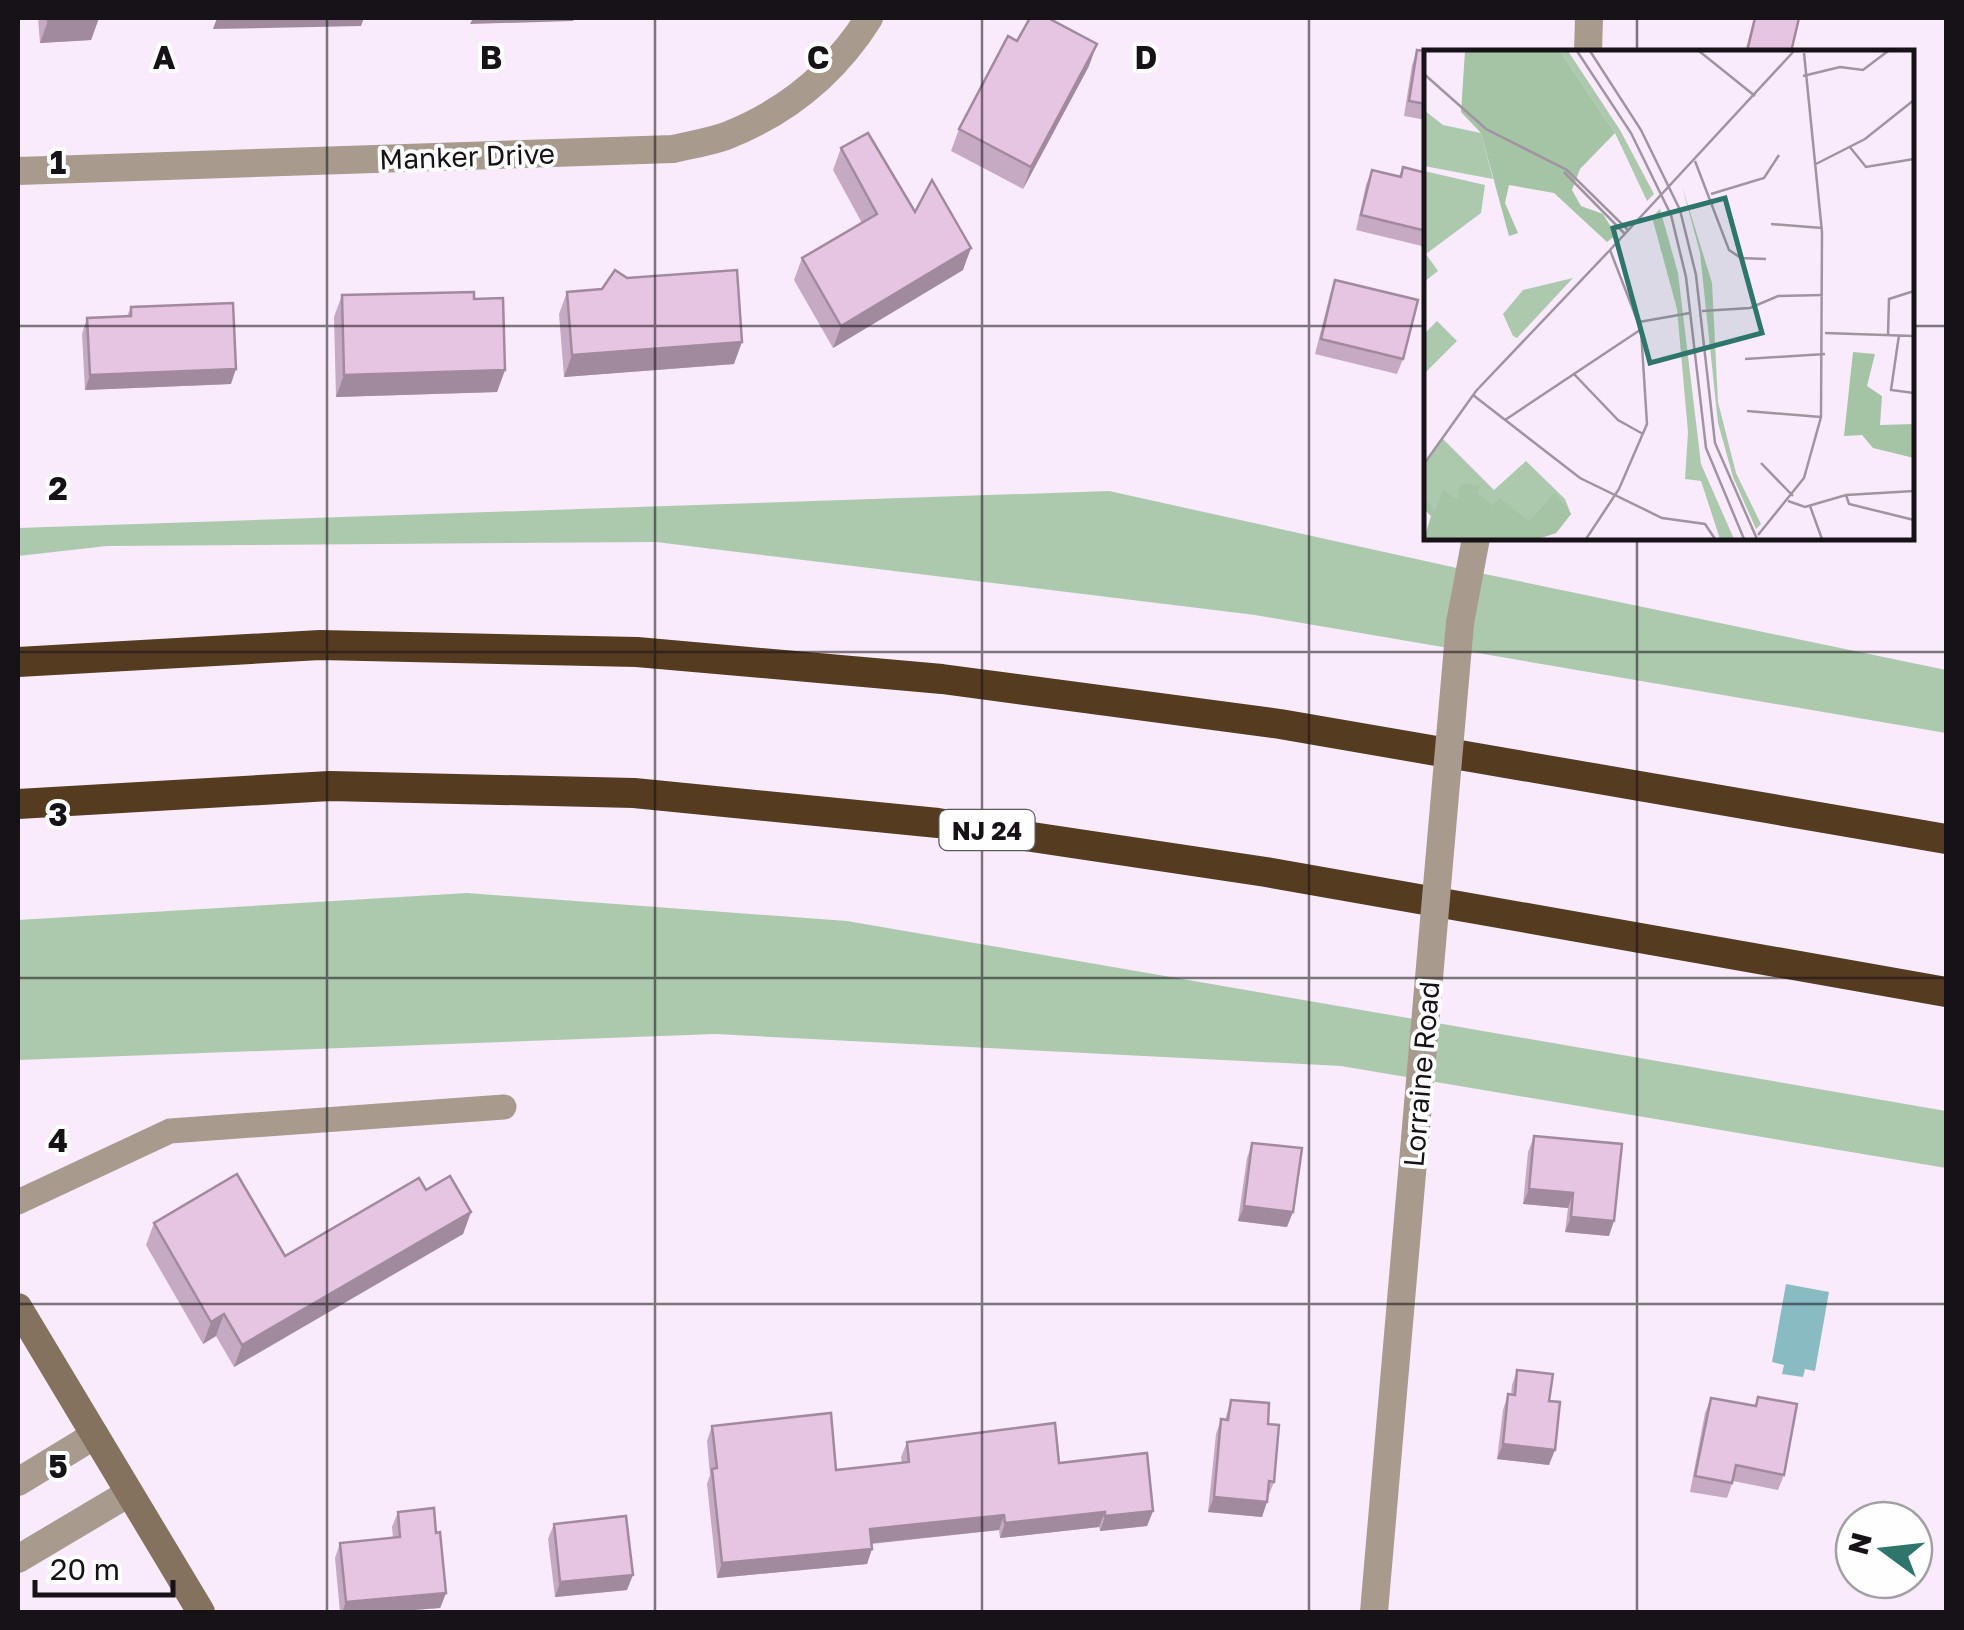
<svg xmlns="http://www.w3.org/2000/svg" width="1964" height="1630" font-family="'Golos Text',sans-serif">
	<rect width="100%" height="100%" fill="#f9ebfb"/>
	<g fill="#acc9ad">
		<path d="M 1109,491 L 1475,572 L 1946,670 L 1946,733 L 1255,615 L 656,542 L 107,546 L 18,556 L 18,528 Z"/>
		<path d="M 467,893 L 847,921 L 1946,1111 L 1946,1168 L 1341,1066 L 715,1034 L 18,1060 L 18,920 Z"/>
	</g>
	<path fill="#89bbc3" d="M 1786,1284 L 1829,1292 L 1815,1371 L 1805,1369 L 1803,1377 L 1782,1374 L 1784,1365 L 1772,1362 Z"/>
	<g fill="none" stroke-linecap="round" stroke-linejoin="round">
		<path stroke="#a89a8d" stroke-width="25" d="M 18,1202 L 170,1131 L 504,1107"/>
		<g stroke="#a89a8d" stroke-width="28">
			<path d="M 1588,52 L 1589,18"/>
			<path d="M 18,171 L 673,149 C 690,145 709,142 726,136 C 787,112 835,72 869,18"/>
			<path d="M 1460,623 L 1476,538"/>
			<path d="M 18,1482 L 95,1435"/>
			<path d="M 18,1559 L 129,1493"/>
			<path d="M 1374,1612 L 1418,1104"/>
		</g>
		<path stroke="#84715e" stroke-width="28" d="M 18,1307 L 201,1612"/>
		<g stroke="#553b20" stroke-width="30">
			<path d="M 18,662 L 320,645 L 637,652 L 942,679 L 1280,724 L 1946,839"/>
			<path d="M 18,804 L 330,786 L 634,793 L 938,823 L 1266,872 L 1946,992"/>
		</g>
		<path stroke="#a89a8d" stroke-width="28" d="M 1418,1104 L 1460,623"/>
	</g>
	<g fill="#c6a9c2">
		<path d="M 38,18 L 99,18 L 91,40 L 40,43 Z"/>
		<path d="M 1754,18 L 1799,18 L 1791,52 L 1745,52 Z"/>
		<path d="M 1017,41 L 1089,66 L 1023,189 L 951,151 L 959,129 Z"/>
		<path d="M 1417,50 L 1426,52 L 1426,120 L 1404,116 L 1412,65 Z"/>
		<path d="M 841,148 L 915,212 L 963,270 L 833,348 L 794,280 L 802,258 L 862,223 L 833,170 Z"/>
		<path d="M 1403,167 L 1426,173 L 1426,247 L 1356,230 L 1366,185 L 1372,170 L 1399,176 Z"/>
		<path d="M 1335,280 L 1403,359 L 1397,374 L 1315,354 L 1330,295 Z"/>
		<path d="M 567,292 L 734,364 L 564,377 L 559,314 Z"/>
		<path d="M 342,295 L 474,299 L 505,370 L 497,392 L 336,397 L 334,317 Z"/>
		<path d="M 131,307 L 231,384 L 85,390 L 82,334 L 87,318 L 127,316 Z"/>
		<path d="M 1534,1136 L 1609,1236 L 1565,1232 L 1568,1208 L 1523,1204 L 1528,1152 Z"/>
		<path d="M 1252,1143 L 1287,1227 L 1238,1221 L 1247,1158 Z"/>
		<path d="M 426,1190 L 471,1212 L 463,1234 L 234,1367 L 216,1336 L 203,1344 L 146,1245 L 154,1223 L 285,1256 Z"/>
		<path d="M 1517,1370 L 1549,1401 L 1549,1465 L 1497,1459 L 1503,1410 L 1508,1394 L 1511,1395 L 1512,1385 Z"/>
		<path d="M 1758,1397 L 1784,1475 L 1778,1490 L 1733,1481 L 1727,1498 L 1690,1492 L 1705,1413 L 1711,1398 L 1755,1406 Z"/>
		<path d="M 1231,1400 L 1268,1424 L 1274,1482 L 1268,1497 L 1262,1517 L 1208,1512 L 1216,1434 L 1221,1419 L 1225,1420 Z"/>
		<path d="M 712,1426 L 836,1470 L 902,1463 L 901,1457 L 907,1442 L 1059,1463 L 1153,1511 L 1147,1526 L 1100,1531 L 1099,1527 L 1000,1538 L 999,1530 L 872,1544 L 867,1564 L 717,1578 L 707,1484 L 710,1475 L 707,1441 Z"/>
		<path d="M 398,1512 L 446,1593 L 440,1608 L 388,1612 L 340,1612 L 335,1558 L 340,1543 L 393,1538 L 392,1527 Z"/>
		<path d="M 554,1524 L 627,1590 L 555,1597 L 548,1539 Z"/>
	</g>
	<g fill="#a18a9e">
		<path d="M 99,18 L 91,40 L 40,43 L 48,21 Z"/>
		<path d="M 217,18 L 364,18 L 361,26 L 213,29 Z"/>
		<path d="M 473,18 L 575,18 L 573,21 L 470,24 Z"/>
		<path d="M 1097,44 L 1089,66 L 1023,189 L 1031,167 Z"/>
		<path d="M 971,248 L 963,270 L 833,348 L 841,326 Z"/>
		<path d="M 742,342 L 734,364 L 564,377 L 572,355 Z"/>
		<path d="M 236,369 L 231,384 L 85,390 L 90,375 Z"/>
		<path d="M 505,370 L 497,392 L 336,397 L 344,375 Z"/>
		<path d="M 1529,1189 L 1573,1193 L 1568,1208 L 1523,1204 Z"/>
		<path d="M 1244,1206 L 1293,1212 L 1287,1227 L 1238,1221 Z"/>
		<path d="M 471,1212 L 463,1234 L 234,1367 L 242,1345 Z"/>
		<path d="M 1571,1217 L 1614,1221 L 1609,1236 L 1565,1232 Z"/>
		<path d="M 224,1314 L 216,1336 L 203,1344 L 211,1322 Z"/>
		<path d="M 1503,1444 L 1555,1450 L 1549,1465 L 1497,1459 Z"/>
		<path d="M 1214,1497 L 1267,1502 L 1262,1517 L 1208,1512 Z"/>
		<path d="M 1153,1511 L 1147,1526 L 1100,1531 L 1105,1516 Z"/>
		<path d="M 1105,1512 L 1099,1527 L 1000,1538 L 1005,1523 Z"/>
		<path d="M 1004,1515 L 999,1530 L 865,1544 L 870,1529 Z"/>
		<path d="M 872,1549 L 867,1564 L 717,1578 L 722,1563 Z"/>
		<path d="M 633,1575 L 627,1590 L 555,1597 L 560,1582 Z"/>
		<path d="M 446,1593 L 440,1608 L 388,1612 L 342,1612 L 346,1602 Z"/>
	</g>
	<g fill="#e6c5e2" stroke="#a18a9e" stroke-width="2.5">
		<path d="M 47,18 L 99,18 L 48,21 Z"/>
		<path d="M 1030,18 L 1048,18 L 1097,44 L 1031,167 L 959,129 L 1008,36 L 1017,41 Z"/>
		<path d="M 1755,18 L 1799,18 L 1791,52 L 1747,52 Z"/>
		<path d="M 1417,50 L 1430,52 L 1426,52 L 1426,104 L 1409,101 Z"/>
		<path d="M 868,133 L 915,212 L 932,180 L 971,248 L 841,326 L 802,258 L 877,214 L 841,148 Z"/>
		<path d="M 1403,167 L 1426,173 L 1426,231 L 1361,215 L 1372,170 L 1401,177 Z"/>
		<path d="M 615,270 L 627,278 L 737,270 L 742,342 L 572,355 L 567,292 L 602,289 Z"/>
		<path d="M 1335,280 L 1418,300 L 1403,359 L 1321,339 Z"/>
		<path d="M 474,292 L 474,299 L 503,298 L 505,370 L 344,375 L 342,295 Z"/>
		<path d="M 233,303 L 236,369 L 90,375 L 87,318 L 131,316 L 131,307 Z"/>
		<path d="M 1534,1136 L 1622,1144 L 1614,1221 L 1571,1217 L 1573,1193 L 1529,1189 Z"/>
		<path d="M 1252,1143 L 1302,1148 L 1293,1212 L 1244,1206 Z"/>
		<path d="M 237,1174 L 285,1256 L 419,1178 L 426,1190 L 450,1176 L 471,1212 L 242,1345 L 224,1314 L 211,1322 L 154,1223 Z"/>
		<path d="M 1517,1370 L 1553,1374 L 1549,1401 L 1560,1402 L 1555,1450 L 1503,1444 L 1508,1394 L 1515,1395 Z"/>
		<path d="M 1758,1397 L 1797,1404 L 1784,1475 L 1736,1465 L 1732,1483 L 1695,1476 L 1711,1398 L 1756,1406 Z"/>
		<path d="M 1231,1400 L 1269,1403 L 1268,1424 L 1279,1425 L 1274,1482 L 1269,1481 L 1267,1502 L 1214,1497 L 1221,1419 L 1228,1420 Z"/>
		<path d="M 831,1413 L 836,1470 L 909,1462 L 907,1442 L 1055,1423 L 1059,1463 L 1147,1453 L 1153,1511 L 1105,1516 L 1105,1512 L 1005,1523 L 1004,1515 L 870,1529 L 872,1549 L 722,1563 L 712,1469 L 717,1468 L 712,1426 Z"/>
		<path d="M 434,1508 L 436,1533 L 440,1532 L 446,1593 L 346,1602 L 340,1543 L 400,1537 L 398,1512 Z"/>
		<path d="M 626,1516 L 633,1575 L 560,1582 L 554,1524 Z"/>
	</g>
	<path fill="none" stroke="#171218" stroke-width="2.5" stroke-opacity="0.55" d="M 327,18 L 327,1612M 655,18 L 655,1612M 982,18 L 982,1612M 1309,18 L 1309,1612M 1637,18 L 1637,52M 18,326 L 1426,326M 1912,326 L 1946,326M 1637,538 L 1637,1612M 18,652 L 1946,652M 18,978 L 1946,978M 18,1304 L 1946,1304"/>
	<g text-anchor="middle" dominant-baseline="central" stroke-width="8" stroke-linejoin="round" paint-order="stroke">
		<rect fill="#fefefe" stroke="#5c595d" stroke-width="2.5" x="939.5" y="810" width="95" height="40" rx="8"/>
		<g font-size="25" font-weight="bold" fill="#171218">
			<text x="987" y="830">NJ 24</text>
		</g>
		<g font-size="28" fill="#171218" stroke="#fefefe">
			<text transform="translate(467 156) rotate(-2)">Manker Drive</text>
			<text transform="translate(1421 1074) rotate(-85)">Lorraine Road</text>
		</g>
	</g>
	<g transform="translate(1424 50)">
		<rect width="490" height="490" fill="#f9ebfb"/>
		<path d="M 136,1 L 144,1 L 196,80 L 230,144 L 223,151 L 191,83 ZM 0,60 L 19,75 L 57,83 L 69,129 L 0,116 ZM 0,121 L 61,135 L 57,163 L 2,204 L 14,221 L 0,232 ZM 258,136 L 288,233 L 294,352 L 312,423 L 337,474 L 332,479 L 309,427 L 294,373 L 276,203 ZM 236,159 L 254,223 L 277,414 L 310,489 L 296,489 L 277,431 L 261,429 L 264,382 L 253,259 L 228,167 ZM 149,228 L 93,288 L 89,286 L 79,264 L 99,240 ZM 13,271 L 33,291 L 0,324 L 0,284 ZM 18,388 L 70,440 L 102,411 L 141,449 L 147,464 L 132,483 L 113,489 L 0,489 L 3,482 L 22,479 L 0,459 L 0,416 Z" fill="#acc9ad"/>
		<path d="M 41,1 L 136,1 L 191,83 L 156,119 L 148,140 L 157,156 L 179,164 L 192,185 L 183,192 L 130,143 L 85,135 L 81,153 L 94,183 L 85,186 L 57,83 L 37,62 ZM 429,302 L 451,304 L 443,336 L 458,346 L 456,375 L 490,374 L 490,408 L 449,398 L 438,385 L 420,386 ZM 36,434 L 56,435 L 54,444 L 68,455 L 77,449 L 105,471 L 131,443 L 147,464 L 132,483 L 113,489 L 0,489 L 7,466 L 0,459 L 0,445 L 11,462 L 19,440 L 34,450 Z" fill="#a5c4a5"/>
		<path fill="none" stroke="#9f94a0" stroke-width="2.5" d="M 153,1 L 207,83 L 247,165 L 262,227 L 282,398 L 320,489M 166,1 L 217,80 L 256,160 L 272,225 L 291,393 L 333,489M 275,1 L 331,46M 0,24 L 62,79 L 143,120 L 204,180M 379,26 L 416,17 L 439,20 L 464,1M 425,96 L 442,117 L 490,109M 271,111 L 305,200 L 317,208 L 342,209M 390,115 L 441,89 L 490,50M 140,122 L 201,184M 287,144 L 340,128 L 355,105M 347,174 L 398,178M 278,261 L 326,258 L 354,246 L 399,245M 215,272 L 266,263M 401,283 L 490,286M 464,285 L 465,249 L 490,241M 475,285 L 467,340 L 490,343M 321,309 L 401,304M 149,323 L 194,370 L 219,384M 49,345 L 156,428 L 238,468 L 281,474 L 291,489M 323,361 L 397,367M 81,370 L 216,280M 337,413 L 369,446M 0,414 L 52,341 L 186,200M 422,445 L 425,454 L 490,470M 364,451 L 381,457 L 422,445 L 490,441M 386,456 L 398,489M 334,485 L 380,428 L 397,367 L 398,182 L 380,3M 162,489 L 195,439 L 223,374 L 217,280 L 186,200 L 370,1"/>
		<path fill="#2e756b" fill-opacity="0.15" stroke="#2e756b" stroke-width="5" d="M 301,148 L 338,283 L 226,313 L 189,178 Z"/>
		<rect width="490" height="490" fill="none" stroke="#171218" stroke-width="5"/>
	</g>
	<g font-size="32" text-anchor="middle" font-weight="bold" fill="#171218" stroke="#fefefe" stroke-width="8" stroke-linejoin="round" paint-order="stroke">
		<text x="164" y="69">A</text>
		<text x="491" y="69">B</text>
		<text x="818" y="69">C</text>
		<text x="1146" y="69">D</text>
		<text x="58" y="174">1</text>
		<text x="58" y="500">2</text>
		<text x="58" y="826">3</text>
		<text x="58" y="1152">4</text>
		<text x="58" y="1478">5</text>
	</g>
	<rect width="1964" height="1630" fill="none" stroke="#171218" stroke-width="40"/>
	<g transform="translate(1884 1550) rotate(285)"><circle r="48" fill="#fefefe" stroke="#a2a0a2" stroke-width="2.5"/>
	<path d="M0-8L18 38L0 25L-18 38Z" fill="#2e756b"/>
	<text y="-15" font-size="28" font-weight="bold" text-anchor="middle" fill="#171218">N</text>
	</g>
	<path d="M35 1580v15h138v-15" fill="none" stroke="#171218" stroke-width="5"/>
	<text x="50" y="1580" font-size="30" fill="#171218" stroke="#fefefe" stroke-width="8" paint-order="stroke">20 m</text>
</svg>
